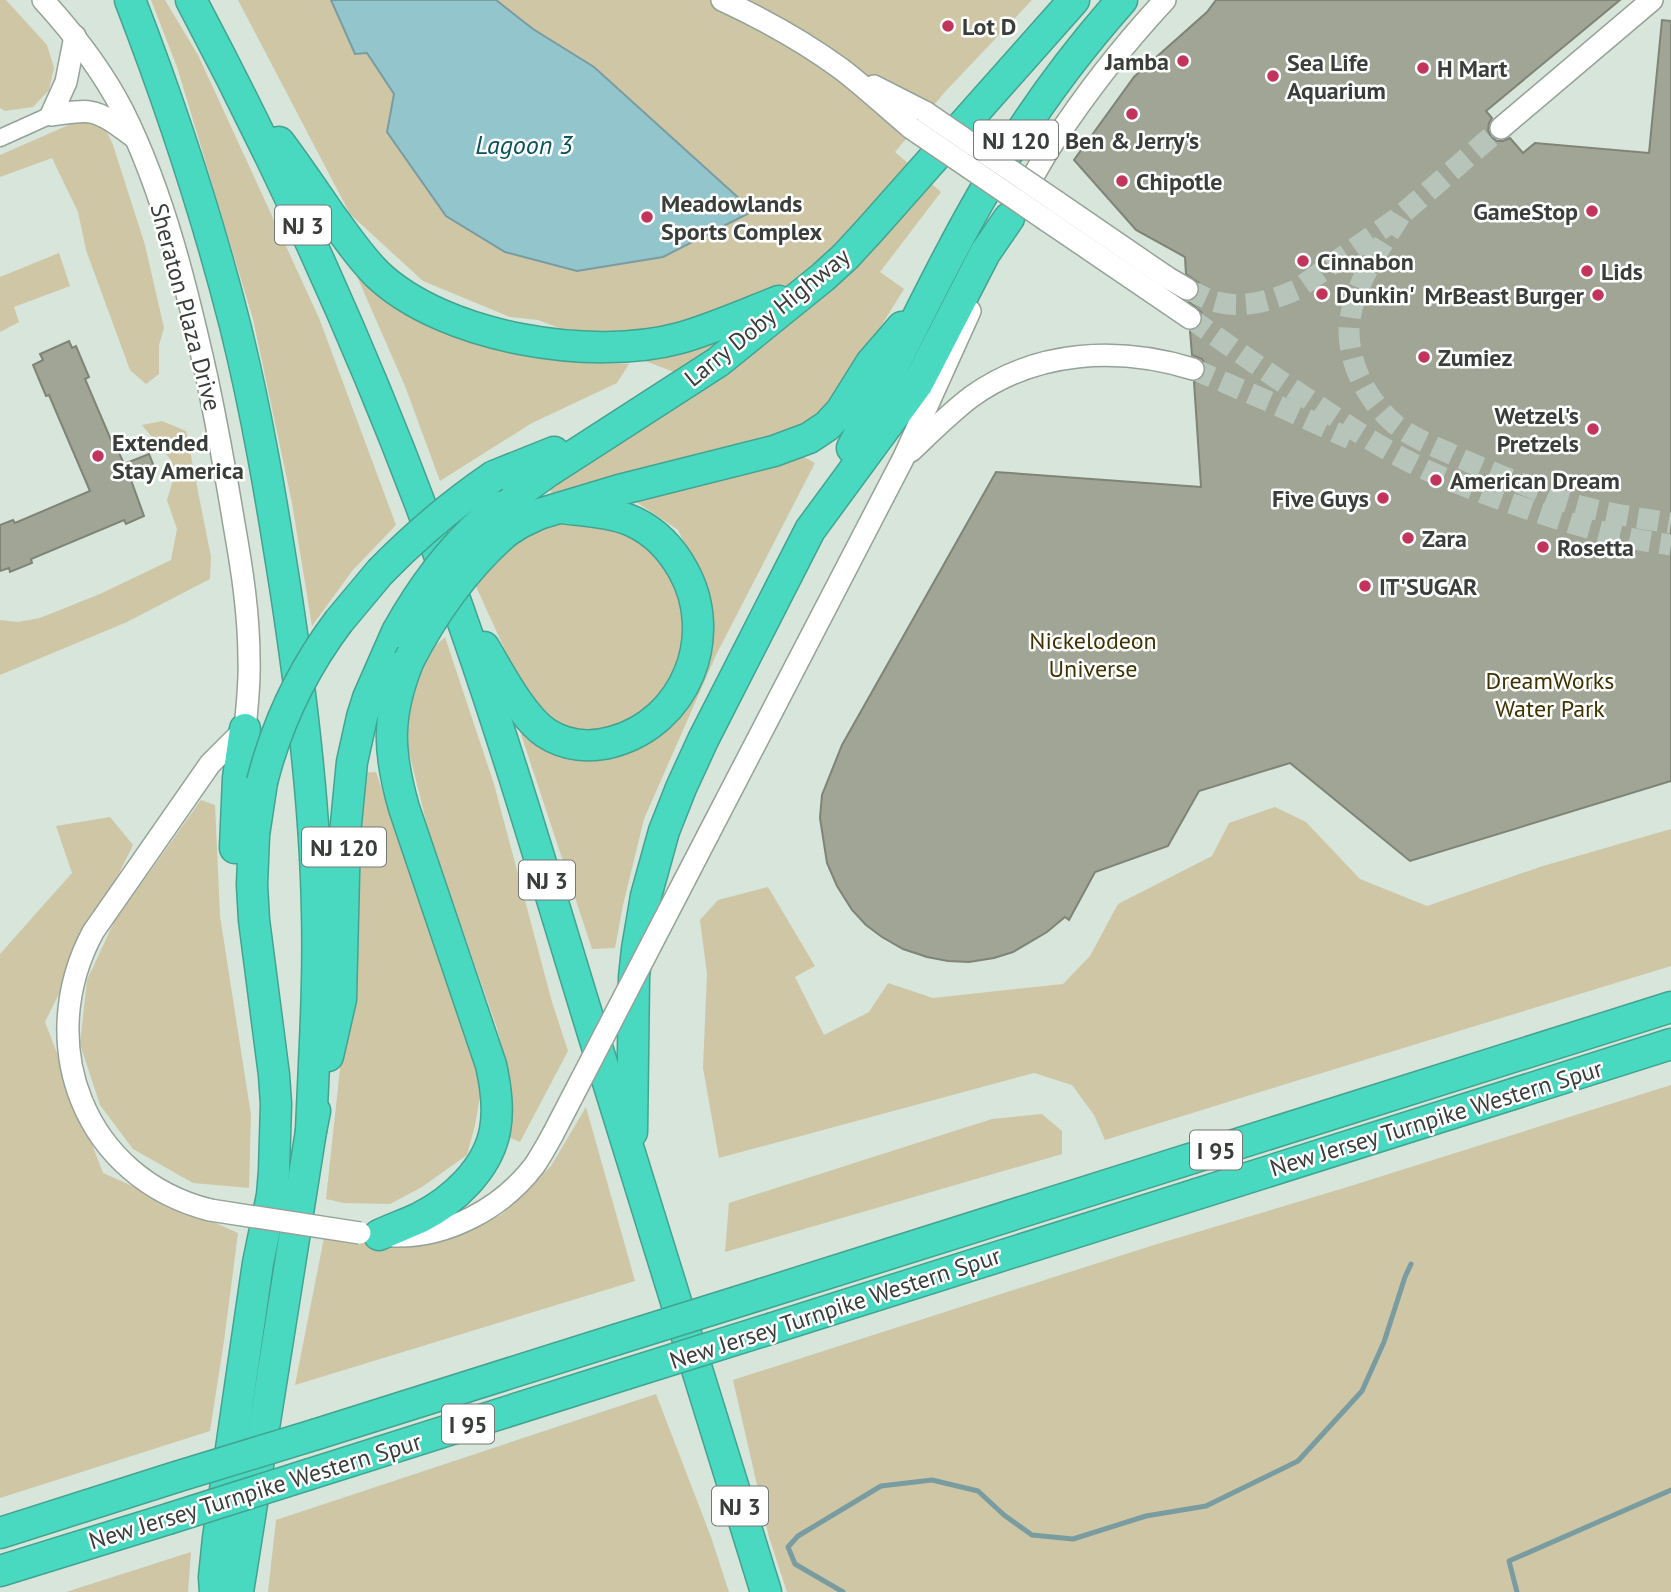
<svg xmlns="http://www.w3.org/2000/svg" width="1671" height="1592" font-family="'PT Sans',sans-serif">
	<rect width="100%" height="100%" fill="#d7e5da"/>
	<g fill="#cfc6a6">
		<path d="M 0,0 L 6,0 L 47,45 L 54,68 L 49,90 L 33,107 L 5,111 L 0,108 Z"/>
		<path d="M 151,0 L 165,0 L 198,55 L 319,318 L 396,525 L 352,571 L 312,626 L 292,503 L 253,319 L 177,67 Z"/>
		<path d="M 238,0 L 1032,0 L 944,93 L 895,152 L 941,192 L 880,272 L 904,289 L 837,397 L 806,427 L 552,496 L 550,488 L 708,385 L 538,320 L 510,317 L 423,281 L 350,214 Z"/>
		<path d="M 85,120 L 104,126 L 113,145 L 145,245 L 164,328 L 159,345 L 159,374 L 146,384 L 130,370 L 86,250 L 78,212 L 52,158 L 0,177 L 0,155 L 71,124 Z"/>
		<path d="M 59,253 L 70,286 L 14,307 L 19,322 L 0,332 L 0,277 Z"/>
		<path d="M 352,265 L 442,328 L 541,359 L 629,364 L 617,383 L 532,423 L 440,481 L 405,386 Z"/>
		<path d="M 162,421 L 186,431 L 211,557 L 210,579 L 127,622 L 0,675 L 0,620 L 18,622 L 40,618 L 100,594 L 171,560 L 177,529 L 167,500 L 174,477 L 171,460 L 142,425 Z"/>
		<path d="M 799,454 L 815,463 L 716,655 L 644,819 L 623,905 L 615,948 L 592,949 L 515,716 L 527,728 L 653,735 L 705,586 L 678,530 L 629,497 Z"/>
		<path d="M 545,522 L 601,523 L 647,544 L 662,560 L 682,601 L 685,635 L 680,661 L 670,683 L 657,700 L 626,720 L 609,727 L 591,731 L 575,730 L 548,720 L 520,683 L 474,582 L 515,537 Z"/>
		<path d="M 445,637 L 494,784 L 552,1002 L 568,1051 L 520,1142 L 503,1135 L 512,1089 L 497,1028 L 430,837 L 404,732 L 423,658 Z"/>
		<path d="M 376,772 L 483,1079 L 475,1125 L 467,1155 L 422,1187 L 390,1204 L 344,1203 L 326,1199 L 346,1013 L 360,773 Z"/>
		<path d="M 201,800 L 215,805 L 220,916 L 251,1115 L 249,1188 L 193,1183 L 133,1149 L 100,1105 L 80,1044 L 87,980 L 114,922 Z"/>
		<path d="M 1275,807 L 1306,822 L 1360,879 L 1427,906 L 1543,866 L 1671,829 L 1671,966 L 1299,1080 L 1105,1140 L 1094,1115 L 1072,1085 L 1034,1073 L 719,1158 L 703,1068 L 707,974 L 700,920 L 718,900 L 768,887 L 815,966 L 795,977 L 824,1035 L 869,1012 L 888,983 L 933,998 L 1063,984 L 1090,956 L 1118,904 L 1212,856 L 1229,823 Z"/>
		<path d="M 110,817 L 133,845 L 45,1022 L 103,1173 L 238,1233 L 224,1341 L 210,1431 L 0,1498 L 0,954 L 72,873 L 56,826 Z"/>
		<path d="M 1671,1085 L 1671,1592 L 787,1592 L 769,1537 L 733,1380 L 1154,1245 L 1341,1189 Z"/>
		<path d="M 586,1107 L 635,1281 L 295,1385 L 324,1238 L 382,1245 L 437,1241 L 501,1215 L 551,1166 Z"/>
		<path d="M 1042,1114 L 1062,1131 L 1062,1154 L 725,1252 L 729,1203 L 992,1119 Z"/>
		<path d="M 656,1394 L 711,1537 L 729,1592 L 268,1592 L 276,1520 Z"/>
		<path d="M 191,1552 L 188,1592 L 66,1592 Z"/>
	</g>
	<path fill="#93c5cc" stroke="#789ca0" stroke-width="2" d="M 331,0 L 496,0 L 533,29 L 594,67 L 753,211 L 663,257 L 577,271 L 505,252 L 446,216 L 387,132 L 394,94 L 367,53 L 355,54 Z"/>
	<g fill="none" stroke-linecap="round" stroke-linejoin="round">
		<g stroke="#789ca0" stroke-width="5">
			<path d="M 843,1592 L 795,1564 L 788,1547 L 798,1536 L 881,1486 L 932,1480 L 978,1491 L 1004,1515 L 1032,1535 L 1073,1539 L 1146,1516 L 1206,1506 L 1298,1461 L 1362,1391 L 1384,1342 L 1405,1277 L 1411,1264"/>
			<path d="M 1517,1592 L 1509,1561 L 1671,1490"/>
		</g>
	</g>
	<g fill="#a0a596" stroke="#7f8476" stroke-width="2">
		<path d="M 1216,0 L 1620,0 L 1486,111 L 1492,118 L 1489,123 L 1488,130 L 1491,137 L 1497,141 L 1503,141 L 1510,138 L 1523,153 L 1535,143 L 1649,153 L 1662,20 L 1671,21 L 1671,781 L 1410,861 L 1290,763 L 1199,791 L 1168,846 L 1095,872 L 1069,920 L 1065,917 L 1047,932 L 1013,952 L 994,958 L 969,962 L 948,961 L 927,957 L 903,949 L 882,937 L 866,925 L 852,910 L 837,886 L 827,863 L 820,818 L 822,795 L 842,745 L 996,472 L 1201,487 L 1194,382 L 1203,378 L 1205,373 L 1206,366 L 1202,359 L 1192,355 L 1190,331 L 1196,329 L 1200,326 L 1203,318 L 1201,312 L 1189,302 L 1194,300 L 1199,295 L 1200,288 L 1199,283 L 1186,274 L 1185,257 L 1136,230 L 1074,160 L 1134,77 L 1207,12 Z"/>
		<path d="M 69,341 L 72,348 L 76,346 L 89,377 L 85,379 L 114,447 L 116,446 L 124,464 L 149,454 L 155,469 L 131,480 L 144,516 L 126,524 L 124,520 L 31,559 L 32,563 L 10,572 L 9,568 L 0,571 L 0,525 L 13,520 L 15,523 L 90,491 L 49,395 L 46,396 L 33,365 L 43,360 L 40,354 Z"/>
	</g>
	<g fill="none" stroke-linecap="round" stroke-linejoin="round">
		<g stroke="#b7c4ba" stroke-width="21" stroke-dasharray="21 10" stroke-linecap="butt">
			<path d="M 1400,216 C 1379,251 1349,290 1349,333 C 1350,368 1369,403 1396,425 C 1413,438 1434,446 1453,455 C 1477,466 1502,476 1527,486 C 1540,491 1553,497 1566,502 C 1598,512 1638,518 1671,523"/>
			<path d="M 1187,289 C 1196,293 1205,298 1213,301 C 1242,310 1270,301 1296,290 L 1400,216 L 1501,128"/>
			<path d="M 1190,318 C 1232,348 1274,377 1317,405 C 1347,425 1376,445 1408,461 C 1436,476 1467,487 1496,498 C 1554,519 1610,537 1671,545"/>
			<path d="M 1193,369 L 1270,402 L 1350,439"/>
		</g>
		<defs>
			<path id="minor" d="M 0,138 L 51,115"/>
			<g id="tertiary">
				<path d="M 43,0 C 74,34 102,70 123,111 C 164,193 187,289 207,378 C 217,426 226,475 234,524 C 242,569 249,614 249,660 C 250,683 247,706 245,729 L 210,764 L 93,932 C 33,1044 84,1178 210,1210"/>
				<path d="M 722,0 C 763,19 803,41 840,68 C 864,86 887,108 911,128"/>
				<path d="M 75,36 L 66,82 L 51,115 C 63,114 80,110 90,112 C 107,115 121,128 134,137"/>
				<path d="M 874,86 L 925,112"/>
				<path d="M 1501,128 L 1652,0"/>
				<path d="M 1020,199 C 1031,181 1041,161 1053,143 C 1086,93 1124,44 1165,0"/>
				<path d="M 1057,202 L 1168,278 L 1187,289"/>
				<path d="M 1046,220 L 1190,318"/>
				<path d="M 911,451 C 930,433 950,413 971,397 C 1036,350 1118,346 1193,369"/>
				<path d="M 708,835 L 904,457 L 970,311"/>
				<path d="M 393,1236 C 447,1238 502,1208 534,1166 C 541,1156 547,1145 553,1134"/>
			</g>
			<g id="motorway">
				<path d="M 130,0 C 171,106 207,215 235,325 C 257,413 272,503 286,593 C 302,698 315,804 317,910 C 319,984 314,1057 311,1131"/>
				<path d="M 191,0 C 295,196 385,398 458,608 C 513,763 558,922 607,1079 C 660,1250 713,1421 766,1592"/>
				<path d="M 279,142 C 297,166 314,191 331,216 C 346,236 359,256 377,274 C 444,338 592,362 680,338 C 712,329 748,313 779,301"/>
				<path d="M 852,448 C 905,345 953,238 1015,141 C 1047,91 1083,44 1122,0"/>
				<path d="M 494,476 L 554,452"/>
				<path d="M 499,507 L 546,473 L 718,362 L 823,277 L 846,256 L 869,231 L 1074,0"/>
				<path d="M 506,532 L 520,523 L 539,514 L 619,490 L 774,451 L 809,438 L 827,426 L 841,411 L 871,363 L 902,327"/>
				<path d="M 339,621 L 380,572"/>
				<path d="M 484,647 C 499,672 522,717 546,733 C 566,746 590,748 612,742 C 686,722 720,636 683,570 C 672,550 655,532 634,522 C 612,512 585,511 561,508"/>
				<path d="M 235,848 L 238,778 L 245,729"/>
				<path d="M 328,1056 L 341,999 L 345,834 L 352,762 L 362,717 L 368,698 L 397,632"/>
				<path d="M 632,1132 L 634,977 L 637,949 L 646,896 L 664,831 L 681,788 L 703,740 L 810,530 L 918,383 L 985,253 L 1009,218"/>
				<path d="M 379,1235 C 392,1229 406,1224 419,1218 C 453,1201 488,1169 495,1130 C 499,1109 496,1087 491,1065 L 404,808 C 388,752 386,716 409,660"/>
				<path d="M 762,1294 L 1671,1007"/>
				<path d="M 773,1328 L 1671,1044"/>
				<path d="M 317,1434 L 615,1340"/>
				<path d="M 310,1474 L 626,1374"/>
				<path d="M 0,1533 L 176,1477"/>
				<path d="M 0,1571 L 168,1519"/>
				<path d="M 215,1592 L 214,1577 L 218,1538 L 258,1263 L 272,1195 L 274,1171 L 276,1104 L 274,1075 L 254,920 L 252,885 L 254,835 L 262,782"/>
				<path d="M 238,1592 L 311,1131 L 315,1111"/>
			</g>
		</defs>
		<use href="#minor" stroke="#95a298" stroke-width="19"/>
		<use href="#tertiary" stroke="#95a298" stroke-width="24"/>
		<use href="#motorway" stroke="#43a391" stroke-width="33"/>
		<use href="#minor" stroke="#fff" stroke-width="16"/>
		<use href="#tertiary" stroke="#fff" stroke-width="21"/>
		<use href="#motorway" stroke="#49d9c0" stroke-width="30"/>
		<defs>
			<g id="tertiary-bridge">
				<path d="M 925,112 L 1057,202"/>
				<path d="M 911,128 L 1046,220"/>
				<path d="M 553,1134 L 708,835"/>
				<path d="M 210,1210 L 360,1233"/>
			</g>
			<g id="motorway-bridge">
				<path d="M 380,572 C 415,536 453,504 494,476"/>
				<path d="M 397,632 C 423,585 456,541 499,507"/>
				<path d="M 409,660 C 434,612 465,568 506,532"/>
				<path d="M 262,782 C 277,723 302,670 339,621"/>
				<path d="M 615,1340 L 762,1294"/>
				<path d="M 626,1374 L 773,1328"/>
				<path d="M 176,1477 L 317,1434"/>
				<path d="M 168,1519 L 310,1474"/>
			</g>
		</defs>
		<use href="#tertiary-bridge" stroke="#95a298" stroke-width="24" stroke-linecap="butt"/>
		<use href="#motorway-bridge" stroke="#43a391" stroke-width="33" stroke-linecap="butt"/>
		<use href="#tertiary-bridge" stroke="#fff" stroke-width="21"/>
		<use href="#motorway-bridge" stroke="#49d9c0" stroke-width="30"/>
	</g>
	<g fill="#c3345c" stroke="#fff" stroke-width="2.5">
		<circle cx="948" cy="26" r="7"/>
		<circle cx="1183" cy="61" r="7"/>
		<circle cx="1423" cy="68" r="7"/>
		<circle cx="1273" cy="76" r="7"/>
		<circle cx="1132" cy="114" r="7"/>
		<circle cx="1122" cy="181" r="7"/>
		<circle cx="1592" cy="211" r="7"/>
		<circle cx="647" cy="217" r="7"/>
		<circle cx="1303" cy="261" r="7"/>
		<circle cx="1587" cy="271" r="7"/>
		<circle cx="1322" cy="294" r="7"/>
		<circle cx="1598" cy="295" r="7"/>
		<circle cx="1424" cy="357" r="7"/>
		<circle cx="1593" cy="429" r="7"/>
		<circle cx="98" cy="456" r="7"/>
		<circle cx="1436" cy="480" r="7"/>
		<circle cx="1383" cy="498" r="7"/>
		<circle cx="1408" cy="538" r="7"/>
		<circle cx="1543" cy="547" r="7"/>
		<circle cx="1365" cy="586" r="7"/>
	</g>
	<g text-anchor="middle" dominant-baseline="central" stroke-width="5" stroke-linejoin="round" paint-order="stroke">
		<g fill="#fff" stroke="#747875" stroke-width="2">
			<rect x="974" y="120.5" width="84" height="39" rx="5"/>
			<rect x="275" y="205.5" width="56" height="39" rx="5"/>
			<rect x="302" y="827.5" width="84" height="39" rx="5"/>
			<rect x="519" y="860.5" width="56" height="39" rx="5"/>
			<rect x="1190" y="1130.5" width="52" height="39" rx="5"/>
			<rect x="442" y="1404.5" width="52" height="39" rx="5"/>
			<rect x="712" y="1486.5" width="56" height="39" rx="5"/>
		</g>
		<g font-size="23" font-weight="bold" fill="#393e3a">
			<text x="1016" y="140">NJ 120</text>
			<text x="303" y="225">NJ 3</text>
			<text x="344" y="847">NJ 120</text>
			<text x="547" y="880">NJ 3</text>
			<text x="1216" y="1150">I 95</text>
			<text x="468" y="1424">I 95</text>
			<text x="740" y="1506">NJ 3</text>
		</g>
		<g font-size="24" font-weight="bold" fill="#393e3a" stroke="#fff" text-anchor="start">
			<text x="962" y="26">Lot D</text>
			<text x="1169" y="61" text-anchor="end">Jamba</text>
			<text x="1287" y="62">Sea Life<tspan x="1287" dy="28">Aquarium</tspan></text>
			<text x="1437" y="68">H Mart</text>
			<text x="1132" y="140" text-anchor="middle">Ben &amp; Jerry's</text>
			<text x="1136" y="181">Chipotle</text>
			<text x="661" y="203">Meadowlands<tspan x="661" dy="28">Sports Complex</tspan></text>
			<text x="1578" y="211" text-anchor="end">GameStop</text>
			<text x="1317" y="261">Cinnabon</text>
			<text x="1601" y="271">Lids</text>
			<text x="1336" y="294">Dunkin'</text>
			<text x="1584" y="295" text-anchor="end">MrBeast Burger</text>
			<text x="1438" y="357">Zumiez</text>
			<text x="1579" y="415" text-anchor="end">Wetzel's<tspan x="1579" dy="28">Pretzels</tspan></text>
			<text x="112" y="442">Extended<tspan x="112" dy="28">Stay America</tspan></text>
			<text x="1450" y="480">American Dream</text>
			<text x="1369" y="498" text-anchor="end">Five Guys</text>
			<text x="1422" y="538">Zara</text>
			<text x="1557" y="547">Rosetta</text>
			<text x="1379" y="586">IT'SUGAR</text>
		</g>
		<g font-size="24" fill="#393e3a" stroke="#fff">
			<text transform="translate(186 307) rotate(75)">Sheraton Plaza Drive</text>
			<text transform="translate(767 317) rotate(-39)">Larry Doby Highway</text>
			<text transform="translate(1436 1118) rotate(-17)">New Jersey Turnpike Western Spur</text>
			<text transform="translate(835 1308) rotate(-18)">New Jersey Turnpike Western Spur</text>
			<text transform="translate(255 1491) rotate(-17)">New Jersey Turnpike Western Spur</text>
		</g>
		<g font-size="24" fill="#3e3200" stroke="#fff">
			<text x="1093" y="640">Nickelodeon<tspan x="1093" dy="28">Universe</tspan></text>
			<text x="1550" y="680">DreamWorks<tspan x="1550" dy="28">Water Park</tspan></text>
		</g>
		<g font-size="26" font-style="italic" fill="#08525b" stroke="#fff">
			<text x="524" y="144">Lagoon 3</text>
		</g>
	</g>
</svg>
